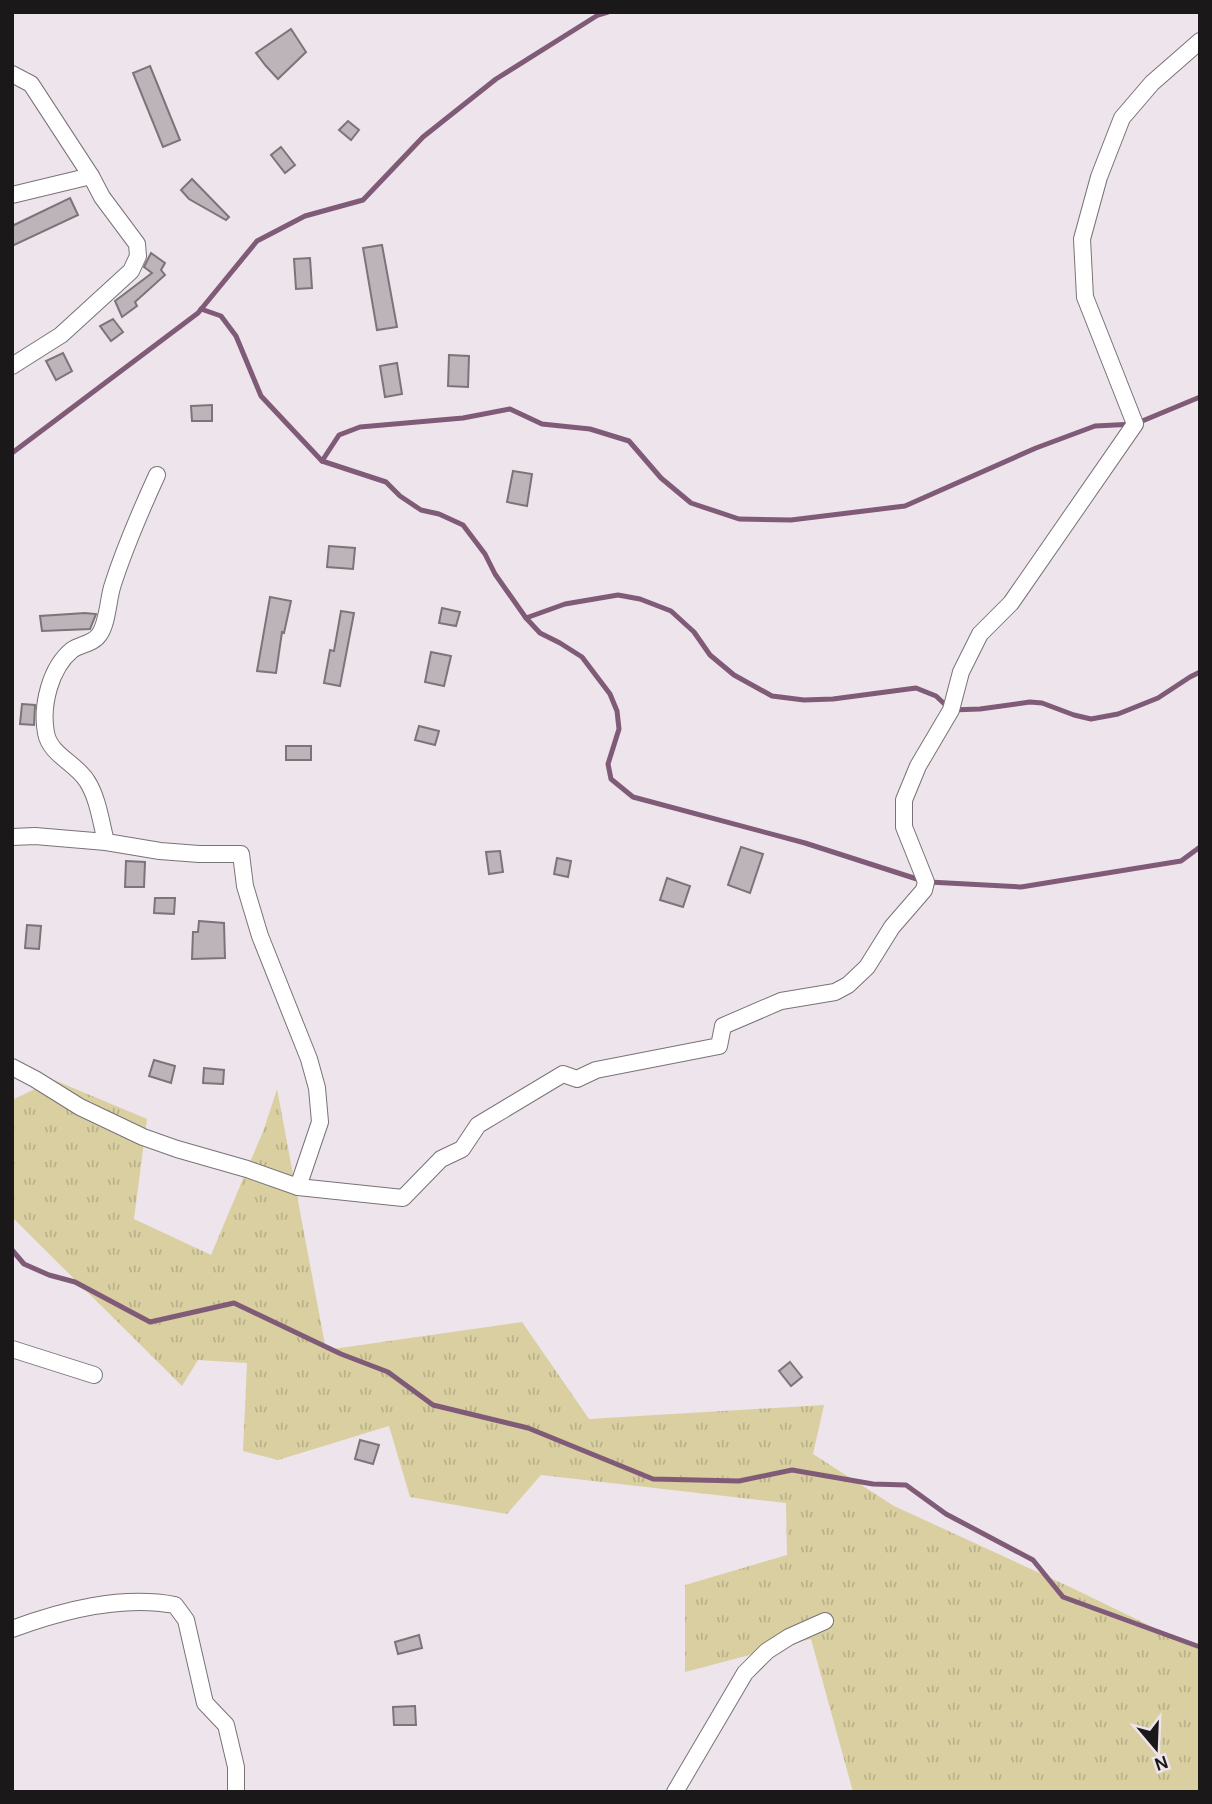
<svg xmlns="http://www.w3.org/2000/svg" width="1212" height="1804" font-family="Karla,sans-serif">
	<defs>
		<pattern id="grass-tufts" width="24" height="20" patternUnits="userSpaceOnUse" patternTransform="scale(1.75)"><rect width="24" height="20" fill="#d9cfa1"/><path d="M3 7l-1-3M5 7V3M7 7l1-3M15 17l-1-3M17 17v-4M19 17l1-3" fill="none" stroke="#bab18a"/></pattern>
	</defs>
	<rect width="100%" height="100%" fill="#ede5eb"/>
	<path fill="url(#grass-tufts)" d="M 54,1080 L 147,1119 L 134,1219 L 211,1255 L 264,1129 L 277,1089 L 326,1350 L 522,1322 L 589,1419 L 824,1405 L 813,1454 L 894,1506 L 1070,1587 L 1200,1650 L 1200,1792 L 853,1792 L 811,1639 L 685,1672 L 685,1585 L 787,1555 L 786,1503 L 541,1475 L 507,1514 L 410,1497 L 389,1426 L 278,1460 L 243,1451 L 247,1363 L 198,1360 L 182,1386 L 12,1217 L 12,1100 Z"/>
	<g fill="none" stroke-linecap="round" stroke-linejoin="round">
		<g stroke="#805b77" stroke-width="5">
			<path d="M 201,309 L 221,316 L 236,336 L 261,396 L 322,461 L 386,482 L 400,496 L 421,510 L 439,514 L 463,525 L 485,554 L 495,574 L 526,618 L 540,633 L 560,643 L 582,657 L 610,694 L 617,711 L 619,729 L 608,764 L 611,779 L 633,797 L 805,843 L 920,880"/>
			<path d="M 12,453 L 198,313 L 257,241 L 305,216 L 363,200 L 423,137 L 496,79 L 598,15 L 608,12"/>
			<path d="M 322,461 L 339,435 L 360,427 L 463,418 L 510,409 L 542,424 L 590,429 L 629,441 L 661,478 L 691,503 L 739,519 L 791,520 L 905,506 L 1036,448 L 1095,426 L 1135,424 L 1200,397"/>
			<path d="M 526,618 L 565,604 L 618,595 L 640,599 L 671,611 L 694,632 L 710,655 L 734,675 L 772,696 L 804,700 L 833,699 L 916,688 L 936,696 L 951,710 L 980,709 L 1030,702 L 1042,703 L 1074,715 L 1091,719 L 1118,714 L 1158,698 L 1190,677 L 1200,672"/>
			<path d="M 929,882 L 1021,887 L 1181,861 L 1200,847"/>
			<path d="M 12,1250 L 24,1264 L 49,1275 L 75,1282 L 150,1322 L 234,1303 L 341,1354 L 388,1372 L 433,1405 L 528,1428 L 653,1479 L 739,1481 L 792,1470 L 873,1484 L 906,1485 L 946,1514 L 1033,1560 L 1063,1597 L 1200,1647"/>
		</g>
	</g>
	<g fill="#bcb4b9" stroke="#7b7479" stroke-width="2">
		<path d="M 291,29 L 306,52 L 278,79 L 266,66 L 256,53 Z"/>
		<path d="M 150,66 L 180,140 L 163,147 L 133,73 Z"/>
		<path d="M 348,121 L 359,130 L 351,140 L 339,130 Z"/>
		<path d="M 281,147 L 295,165 L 285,173 L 271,155 Z"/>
		<path d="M 192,179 L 229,217 L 226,220 L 189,199 L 181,190 Z"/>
		<path d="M 70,198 L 78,215 L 12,246 L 12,226 Z"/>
		<path d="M 382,245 L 397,327 L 377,330 L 363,248 Z"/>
		<path d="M 151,253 L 165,263 L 161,270 L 165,275 L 135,302 L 137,306 L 122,317 L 115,301 L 152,273 L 144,267 Z"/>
		<path d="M 310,258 L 312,288 L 296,289 L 294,259 Z"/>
		<path d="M 113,319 L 123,332 L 111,341 L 100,326 Z"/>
		<path d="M 63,353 L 72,371 L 56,380 L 46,361 Z"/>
		<path d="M 449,355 L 469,356 L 468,387 L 448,386 Z"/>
		<path d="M 397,363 L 402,394 L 385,397 L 380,366 Z"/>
		<path d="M 212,405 L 212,421 L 192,421 L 191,406 Z"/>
		<path d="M 513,471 L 532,474 L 527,506 L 507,502 Z"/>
		<path d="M 329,546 L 355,548 L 353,569 L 327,567 Z"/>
		<path d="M 270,597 L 291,601 L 284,633 L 282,632 L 276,673 L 257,671 Z"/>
		<path d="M 442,608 L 460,612 L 456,626 L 439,623 Z"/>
		<path d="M 341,611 L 354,613 L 340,686 L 324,683 L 330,650 L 334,651 Z"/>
		<path d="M 85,613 L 96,614 L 90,629 L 42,631 L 40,616 Z"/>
		<path d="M 431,652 L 451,656 L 444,686 L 425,682 Z"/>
		<path d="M 22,704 L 35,705 L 34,725 L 20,724 Z"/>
		<path d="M 419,726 L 439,731 L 435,745 L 415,740 Z"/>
		<rect x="286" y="746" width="25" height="14"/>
		<path d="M 741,847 L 763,854 L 750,893 L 728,885 Z"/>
		<path d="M 500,851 L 503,872 L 489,874 L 486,852 Z"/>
		<path d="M 557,858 L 571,861 L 568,877 L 554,874 Z"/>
		<path d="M 126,861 L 145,862 L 144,887 L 125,887 Z"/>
		<path d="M 667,878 L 690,886 L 683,907 L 660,900 Z"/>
		<path d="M 155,898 L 175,898 L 174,914 L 154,913 Z"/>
		<path d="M 199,921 L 224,923 L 225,958 L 192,959 L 193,932 L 198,932 Z"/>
		<path d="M 27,925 L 41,926 L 39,949 L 25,948 Z"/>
		<path d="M 154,1060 L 175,1066 L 171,1083 L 149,1076 Z"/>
		<path d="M 204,1068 L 224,1070 L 223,1084 L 203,1083 Z"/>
		<path d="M 790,1362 L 802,1377 L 791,1386 L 779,1371 Z"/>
		<path d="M 360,1440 L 379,1445 L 373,1464 L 355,1459 Z"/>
		<path d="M 419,1635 L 422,1648 L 398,1654 L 395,1642 Z"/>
		<path d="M 415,1706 L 416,1725 L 394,1725 L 393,1707 Z"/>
	</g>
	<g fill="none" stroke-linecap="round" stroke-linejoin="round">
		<defs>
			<g id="street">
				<path d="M 12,74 L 31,84 L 91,176 L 102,197 L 137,244 L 138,256 L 131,271 L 61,335 L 12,366"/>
				<path d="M 12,195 L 91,176"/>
				<path d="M 12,837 L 35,836 L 106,842 L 160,851 L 199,854 L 241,854 L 245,886 L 260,936 L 309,1059 L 317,1088 L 320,1122 L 298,1187"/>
				<path d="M 106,842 C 101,822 98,798 87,781 C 76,763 50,755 46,733 C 41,706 50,668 72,650 C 80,644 93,644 99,635 C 108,623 108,598 113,584 C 125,547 141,510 157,475"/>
				<path d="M 12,1067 L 35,1079 L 80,1107 L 143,1137 L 177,1149 L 247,1169 L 298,1187 L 403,1198 L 441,1159 L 462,1149 L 478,1125 L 563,1074 L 577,1079 L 596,1070 L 719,1046 L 723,1026 L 781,1001 L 835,992 L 848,985 L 867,967 L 892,927 L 924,890 L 926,882 L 904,827 L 904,800 L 918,766 L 951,710 L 961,672 L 980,634 L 1011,603 L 1135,424 L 1085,297 L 1082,239 L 1099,177 L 1122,118 L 1152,83 L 1200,41"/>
				<path d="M 12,1349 L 94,1375"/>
				<path d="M 12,1629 C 63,1610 121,1595 175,1605 L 186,1620 L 205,1703 L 226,1725 L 236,1767 L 236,1792"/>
				<path d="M 675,1792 L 745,1673 L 767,1651 L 789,1637 L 825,1621"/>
			</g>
		</defs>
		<use href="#street" stroke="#797277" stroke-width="18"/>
		<use href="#street" stroke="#fff" stroke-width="16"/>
	</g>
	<rect width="1212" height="1804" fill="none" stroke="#1a1819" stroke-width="28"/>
	<g transform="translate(1156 1748) rotate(161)" stroke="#ede5eb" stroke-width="5" paint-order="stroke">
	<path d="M0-5L12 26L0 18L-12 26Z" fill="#1a1819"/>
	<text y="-10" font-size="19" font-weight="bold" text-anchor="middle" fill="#1a1819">N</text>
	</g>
</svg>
